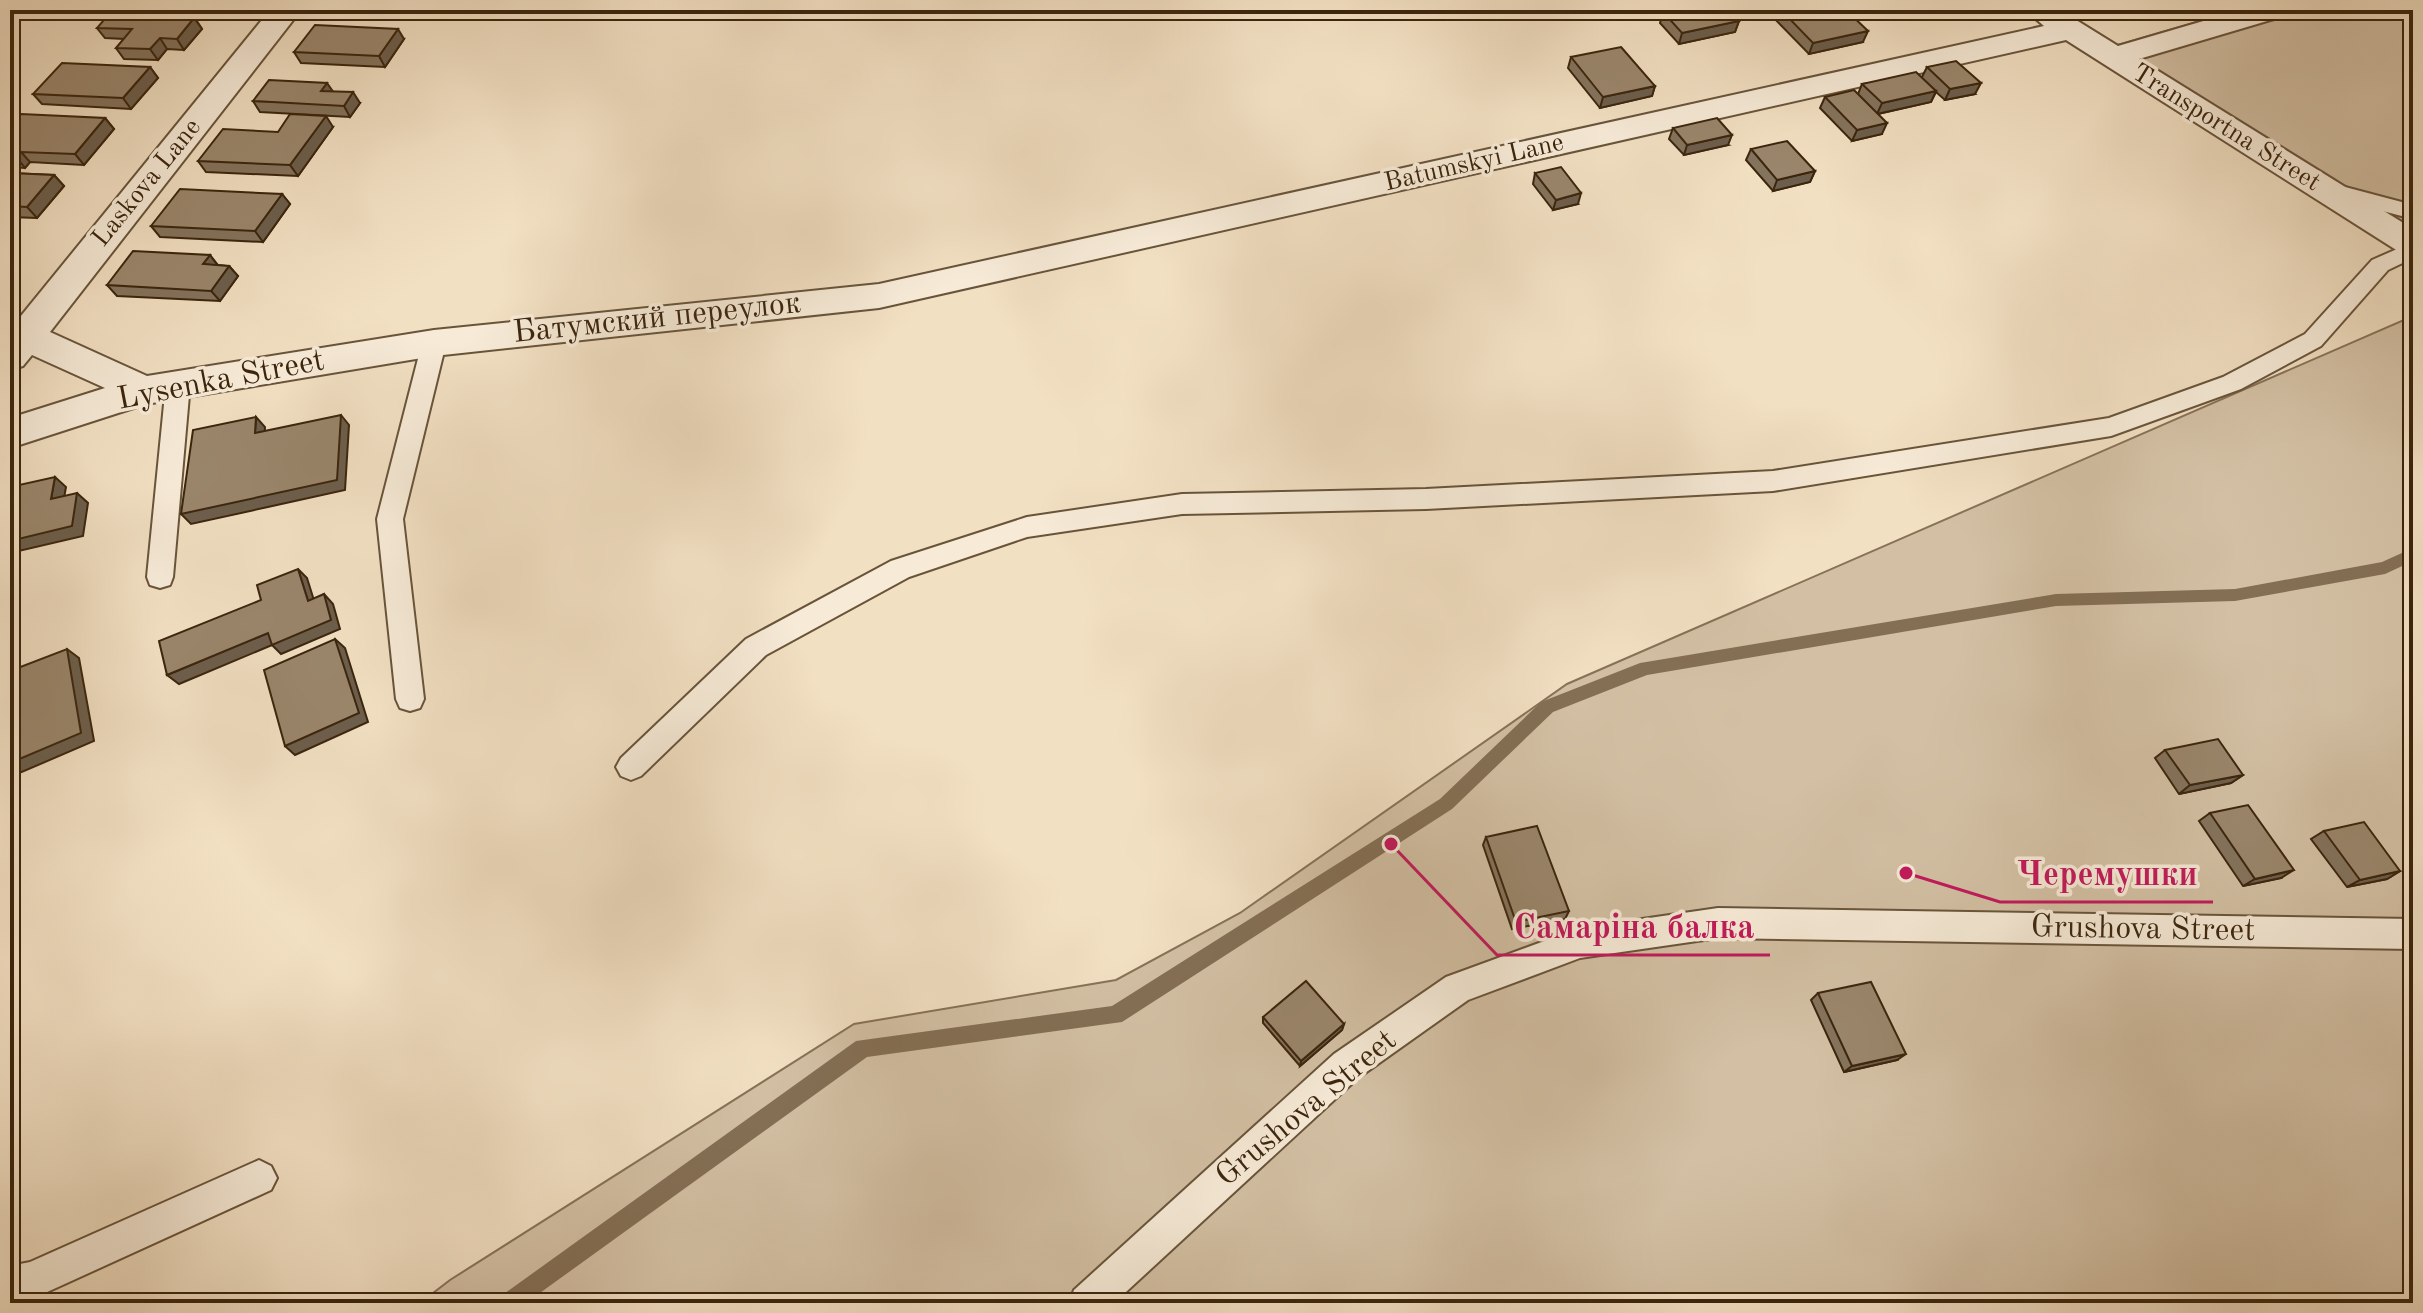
<svg xmlns="http://www.w3.org/2000/svg" width="2423" height="1313" font-family="'Old Standard TT',serif">
	<rect width="100%" height="100%" fill="#f2e0c3"/>
	<filter id="stains"><feTurbulence type="fractalNoise" baseFrequency=".0025" numOctaves="4"/><feColorMatrix values="0 0 0 0 .2 0 0 0 0 .09 0 0 0 0 .02 0 0 0 .5 -.17"/></filter>
	<radialGradient id="worn" r=".72"><stop offset=".6" stop-color="#630" stop-opacity="0"/><stop offset="1" stop-color="#630" stop-opacity=".3"/></radialGradient>
	<g fill="#d3c0a4" stroke="#877258" stroke-width="2">
		<path d="M 2238,10 L 2413,10 L 2413,232 L 2114,46 Z"/>
		<path d="M 2413,316 L 2413,1303 L 420,1303 L 450,1280 L 854,1024 L 1116,980 L 1240,913 L 1567,684 Z"/>
	</g>
	<g fill="none" stroke-linecap="round" stroke-linejoin="round">
		<path fill="#846f55" fill-rule="evenodd" d="M 2413,548 L 2413,561 L 2385,574 L 2235,601 L 2056,606 L 1647,675 L 1553,712 L 1452,809 L 1122,1022 L 867,1057 L 526,1303 L 497,1303 L 501,1296 L 856,1041 L 1112,1006 L 1440,799 L 1541,702 L 1640,663 L 2056,594 L 2235,589 L 2382,562 Z"/>
		<defs>
			<g id="lane">
				<path d="M 2330,183 L 2413,205 L 2413,219 L 2322,195 L 2319,190 L 2322,185 Z"/>
				<path d="M 2413,242 L 2413,258 L 2388,270 L 2321,346 L 2241,389 L 2111,436 L 1773,491 L 1426,509 L 1182,514 L 1027,537 L 909,577 L 766,655 L 641,776 L 631,780 L 621,776 L 616,767 L 621,758 L 746,639 L 891,561 L 1027,517 L 1182,494 L 1426,489 L 1773,471 L 2109,418 L 2223,377 L 2305,334 L 2372,260 Z"/>
				<path d="M 434,335 L 442,337 L 446,343 L 403,519 L 424,699 L 420,708 L 410,711 L 400,708 L 396,699 L 377,519 L 422,343 L 426,337 Z"/>
				<path d="M 178,375 L 187,378 L 190,384 L 173,577 L 170,585 L 160,588 L 150,585 L 147,577 L 166,384 L 169,378 Z"/>
				<path d="M 1718,908 L 2413,919 L 2413,949 L 1718,938 L 1580,958 L 1468,1000 L 1358,1078 L 1114,1303 L 1069,1303 L 1074,1290 L 1334,1054 L 1446,977 L 1580,928 Z"/>
				<path d="M 259,1160 L 271,1166 L 277,1178 L 271,1190 L 45,1293 L 10,1302 L 10,1266 L 30,1262 Z"/>
			</g>
			<path id="street" d="M 270,10 L 301,10 L 50,332 L 147,376 L 434,330 L 879,284 L 2044,26 L 2029,13 L 2031,10 L 2060,10 L 2118,46 L 2241,10 L 2288,10 L 2284,16 L 2139,59 L 2413,229 L 2413,257 L 2401,253 L 2066,40 L 879,308 L 434,356 L 146,404 L 10,448 L 10,418 L 105,388 L 32,355 L 23,366 L 10,370 L 12,327 Z"/>
		</defs>
		<use href="#lane" stroke="#69543a" stroke-width="4"/>
		<use href="#street" stroke="#69543a" stroke-width="4"/>
		<use href="#lane" fill="#f7ebd8" fill-rule="evenodd"/>
		<use href="#street" fill="#f7ebd8" fill-rule="evenodd"/>
	</g>
	<g fill="#84735d" stroke="#3b250d" stroke-width="2">
		<path d="M 119,10 L 218,10 L 211,19 L 195,18 L 202,29 L 184,50 L 167,49 L 158,60 L 124,59 L 116,48 L 124,39 L 105,38 L 97,28 L 123,15 Z"/>
		<path d="M 340,10 L 426,10 L 421,17 L 341,13 Z"/>
		<path d="M 1766,10 L 1846,10 L 1863,42 L 1809,54 Z"/>
		<path d="M 1663,12 L 1739,21 L 1735,32 L 1679,44 L 1660,23 Z"/>
		<path d="M 404,39 L 385,67 L 301,63 L 294,52 Z"/>
		<path d="M 1571,57 L 1655,86 L 1652,96 L 1600,108 L 1568,68 Z"/>
		<path d="M 150,67 L 158,78 L 131,109 L 42,104 L 33,94 Z"/>
		<path d="M 1927,67 L 1975,94 L 1945,100 L 1936,92 L 1931,102 L 1878,114 L 1882,134 L 1852,141 L 1820,108 L 1825,97 L 1858,94 L 1862,84 L 1922,77 Z"/>
		<path d="M 253,101 L 360,103 L 350,117 L 260,112 Z"/>
		<path d="M 105,118 L 114,129 L 84,165 L 30,162 L 25,168 L 10,167 L 10,126 Z"/>
		<path d="M 333,127 L 298,176 L 206,172 L 198,161 L 278,132 Z"/>
		<path d="M 1673,128 L 1728,145 L 1684,155 L 1669,139 Z"/>
		<path d="M 1751,149 L 1815,171 L 1810,182 L 1773,191 L 1746,160 Z"/>
		<path d="M 10,173 L 54,175 L 64,186 L 37,218 L 10,217 Z"/>
		<path d="M 1535,173 L 1578,204 L 1553,210 L 1533,184 Z"/>
		<path d="M 282,194 L 290,204 L 263,242 L 160,237 L 151,226 Z"/>
		<path d="M 210,255 L 218,265 L 229,266 L 238,276 L 220,301 L 117,296 L 107,285 Z"/>
		<path d="M 2165,750 L 2243,775 L 2231,783 L 2179,794 L 2155,758 Z"/>
		<path d="M 2210,813 L 2281,878 L 2243,886 L 2199,821 Z"/>
		<path d="M 2324,831 L 2400,871 L 2387,879 L 2347,887 L 2311,839 Z"/>
		<path d="M 1486,837 L 1569,911 L 1565,919 L 1512,929 L 1483,845 Z"/>
		<path d="M 1818,993 L 1897,1060 L 1844,1072 L 1811,1000 Z"/>
		<path d="M 1263,1017 L 1344,1024 L 1342,1030 L 1300,1066 L 1263,1023 Z"/>
	</g>
	<g fill="#6c5e4c" stroke="#3b250d" stroke-width="2">
		<path d="M 204,10 L 218,10 L 211,19 Z"/>
		<path d="M 417,10 L 426,10 L 421,17 Z"/>
		<path d="M 194,18 L 202,29 L 184,50 L 177,39 Z"/>
		<path d="M 1739,21 L 1735,32 L 1679,44 L 1682,33 Z"/>
		<path d="M 398,29 L 404,39 L 385,67 L 379,56 Z"/>
		<path d="M 1868,31 L 1863,42 L 1809,54 L 1813,43 Z"/>
		<path d="M 160,38 L 167,49 L 158,60 L 150,49 Z"/>
		<path d="M 150,67 L 158,78 L 131,109 L 123,98 Z"/>
		<path d="M 327,83 L 334,93 L 321,91 Z"/>
		<path d="M 1981,83 L 1975,94 L 1945,100 L 1950,89 Z"/>
		<path d="M 1655,86 L 1652,96 L 1600,108 L 1603,97 Z"/>
		<path d="M 1936,91 L 1931,102 L 1877,114 L 1882,103 Z"/>
		<path d="M 353,92 L 360,103 L 350,117 L 344,106 Z"/>
		<path d="M 326,116 L 333,127 L 298,176 L 290,165 Z"/>
		<path d="M 105,118 L 114,129 L 84,165 L 75,154 Z"/>
		<path d="M 1887,123 L 1882,134 L 1852,141 L 1857,130 Z"/>
		<path d="M 1732,135 L 1728,145 L 1684,155 L 1687,145 Z"/>
		<path d="M 21,152 L 30,162 L 25,168 L 16,157 Z"/>
		<path d="M 1815,171 L 1810,182 L 1773,191 L 1777,180 Z"/>
		<path d="M 54,175 L 64,186 L 37,218 L 27,207 Z"/>
		<path d="M 1581,193 L 1578,204 L 1553,210 L 1556,200 Z"/>
		<path d="M 282,194 L 290,204 L 263,242 L 255,231 Z"/>
		<path d="M 210,255 L 218,266 L 203,264 Z"/>
		<path d="M 229,266 L 238,276 L 220,301 L 211,291 Z"/>
		<path d="M 341,415 L 349,425 L 345,490 L 191,524 L 181,514 Z"/>
		<path d="M 256,417 L 265,427 L 264,444 L 255,433 Z"/>
		<path d="M 55,477 L 66,487 L 62,509 L 51,499 Z"/>
		<path d="M 77,493 L 88,503 L 83,536 L 10,553 L 10,541 Z"/>
		<path d="M 298,569 L 307,578 L 317,610 L 308,601 Z"/>
		<path d="M 324,594 L 333,604 L 340,629 L 281,654 L 272,645 L 179,684 L 167,675 L 268,633 Z"/>
		<path d="M 335,639 L 345,648 L 368,722 L 295,755 L 285,746 Z"/>
		<path d="M 67,649 L 79,658 L 94,741 L 10,777 L 10,763 Z"/>
		<path d="M 2243,775 L 2231,783 L 2179,794 L 2190,785 Z"/>
		<path d="M 2294,870 L 2281,878 L 2243,886 L 2255,879 Z"/>
		<path d="M 2400,871 L 2387,879 L 2347,887 L 2360,880 Z"/>
		<path d="M 1344,1024 L 1342,1030 L 1300,1066 L 1301,1061 Z"/>
		<path d="M 1906,1054 L 1897,1060 L 1844,1072 L 1852,1066 Z"/>
	</g>
	<g fill="#9a866c" stroke="#3b250d" stroke-width="2">
		<path d="M 1675,10 L 1728,10 L 1739,21 L 1682,33 L 1663,12 Z"/>
		<path d="M 1781,10 L 1846,10 L 1868,31 L 1813,43 Z"/>
		<path d="M 109,14 L 194,18 L 177,39 L 160,38 L 150,49 L 116,48 L 132,29 L 97,28 Z"/>
		<path d="M 315,25 L 398,29 L 379,56 L 294,52 Z"/>
		<path d="M 1621,47 L 1655,86 L 1603,97 L 1571,57 Z"/>
		<path d="M 1956,61 L 1981,83 L 1950,89 L 1927,67 Z"/>
		<path d="M 62,63 L 150,67 L 123,98 L 33,94 Z"/>
		<path d="M 1916,72 L 1936,91 L 1882,103 L 1862,84 Z"/>
		<path d="M 269,80 L 327,83 L 321,91 L 353,92 L 344,106 L 253,101 Z"/>
		<path d="M 1854,90 L 1887,123 L 1857,130 L 1825,97 Z"/>
		<path d="M 21,114 L 105,118 L 75,154 L 21,152 L 16,157 L 10,157 L 10,126 Z"/>
		<path d="M 290,114 L 326,116 L 290,165 L 198,161 L 223,129 L 278,132 Z"/>
		<path d="M 1717,118 L 1732,135 L 1687,145 L 1673,128 Z"/>
		<path d="M 1787,141 L 1815,171 L 1777,180 L 1751,149 Z"/>
		<path d="M 1561,167 L 1581,193 L 1556,200 L 1535,173 Z"/>
		<path d="M 10,173 L 54,175 L 27,207 L 10,206 Z"/>
		<path d="M 180,189 L 282,194 L 255,231 L 151,226 Z"/>
		<path d="M 133,251 L 210,255 L 203,264 L 229,266 L 211,291 L 107,285 Z"/>
		<path d="M 341,415 L 337,480 L 181,514 L 193,430 L 256,417 L 255,433 Z"/>
		<path d="M 55,477 L 51,499 L 77,493 L 72,526 L 10,541 L 10,487 Z"/>
		<path d="M 298,569 L 308,601 L 324,594 L 331,620 L 272,645 L 268,633 L 167,675 L 159,641 L 261,600 L 257,585 Z"/>
		<path d="M 335,639 L 359,713 L 285,746 L 264,670 Z"/>
		<path d="M 67,649 L 81,733 L 10,763 L 10,671 Z"/>
		<path d="M 2218,739 L 2243,775 L 2190,785 L 2165,750 Z"/>
		<path d="M 2248,805 L 2294,870 L 2255,879 L 2210,813 Z"/>
		<path d="M 2364,822 L 2400,871 L 2360,880 L 2324,831 Z"/>
		<path d="M 1537,826 L 1569,911 L 1516,922 L 1486,837 Z"/>
		<path d="M 1306,981 L 1344,1024 L 1301,1061 L 1263,1017 Z"/>
		<path d="M 1871,982 L 1906,1054 L 1852,1066 L 1818,993 Z"/>
	</g>
	<g text-anchor="middle" dominant-baseline="central" stroke-width="7" stroke-linejoin="round" paint-order="stroke">
		<g font-size="26" fill="#3b250d" stroke="#f7ebd8">
			<text transform="translate(2226 128) rotate(32)">Transportna Street</text>
			<text transform="translate(1474 163) rotate(-13)">Batumskyi Lane</text>
			<text transform="translate(147 183) rotate(-51)">Laskova Lane</text>
		</g>
		<g font-size="32" fill="#3b250d" stroke="#f7ebd8">
			<text transform="translate(657 319) rotate(-6)">Батумский переулок</text>
			<text transform="translate(221 381) rotate(-11)">Lysenka Street</text>
			<text transform="translate(2143 930) rotate(1)">Grushova Street</text>
			<text transform="translate(1307 1109) rotate(-40)">Grushova Street</text>
		</g>
	</g>
	<path fill="none" stroke="#c2185b" stroke-width="3" d="M1906 873L2000 902H2213M1391 844L1497 955H1770"/>
	<g fill="#c2185b" stroke="#f7ebd8" stroke-width="3">
		<circle cx="1906" cy="873" r="8"/>
		<circle cx="1391" cy="844" r="8"/>
	</g>
	<g font-size="34" text-anchor="middle" font-weight="bold" fill="#c2185b" stroke="#f7ebd8" stroke-width="7" stroke-linejoin="round" paint-order="stroke">
		<text x="2107" y="885">Черемушки</text>
		<text x="1634" y="938">Самаріна балка</text>
	</g>
	<rect width="2423" height="1313" fill="none" stroke="#f2e0c3" stroke-width="40"/>
	<rect x="12" y="12" width="2399" height="1289" fill="none" stroke="#3b250d" stroke-width="4"/>
	<rect x="20" y="20" width="2383" height="1273" fill="none" stroke="#3b250d" stroke-width="2"/>
	<rect width="100%" height="100%" filter="url(#stains)"/>
	<rect width="100%" height="100%" fill="url(#worn)"/>
</svg>
